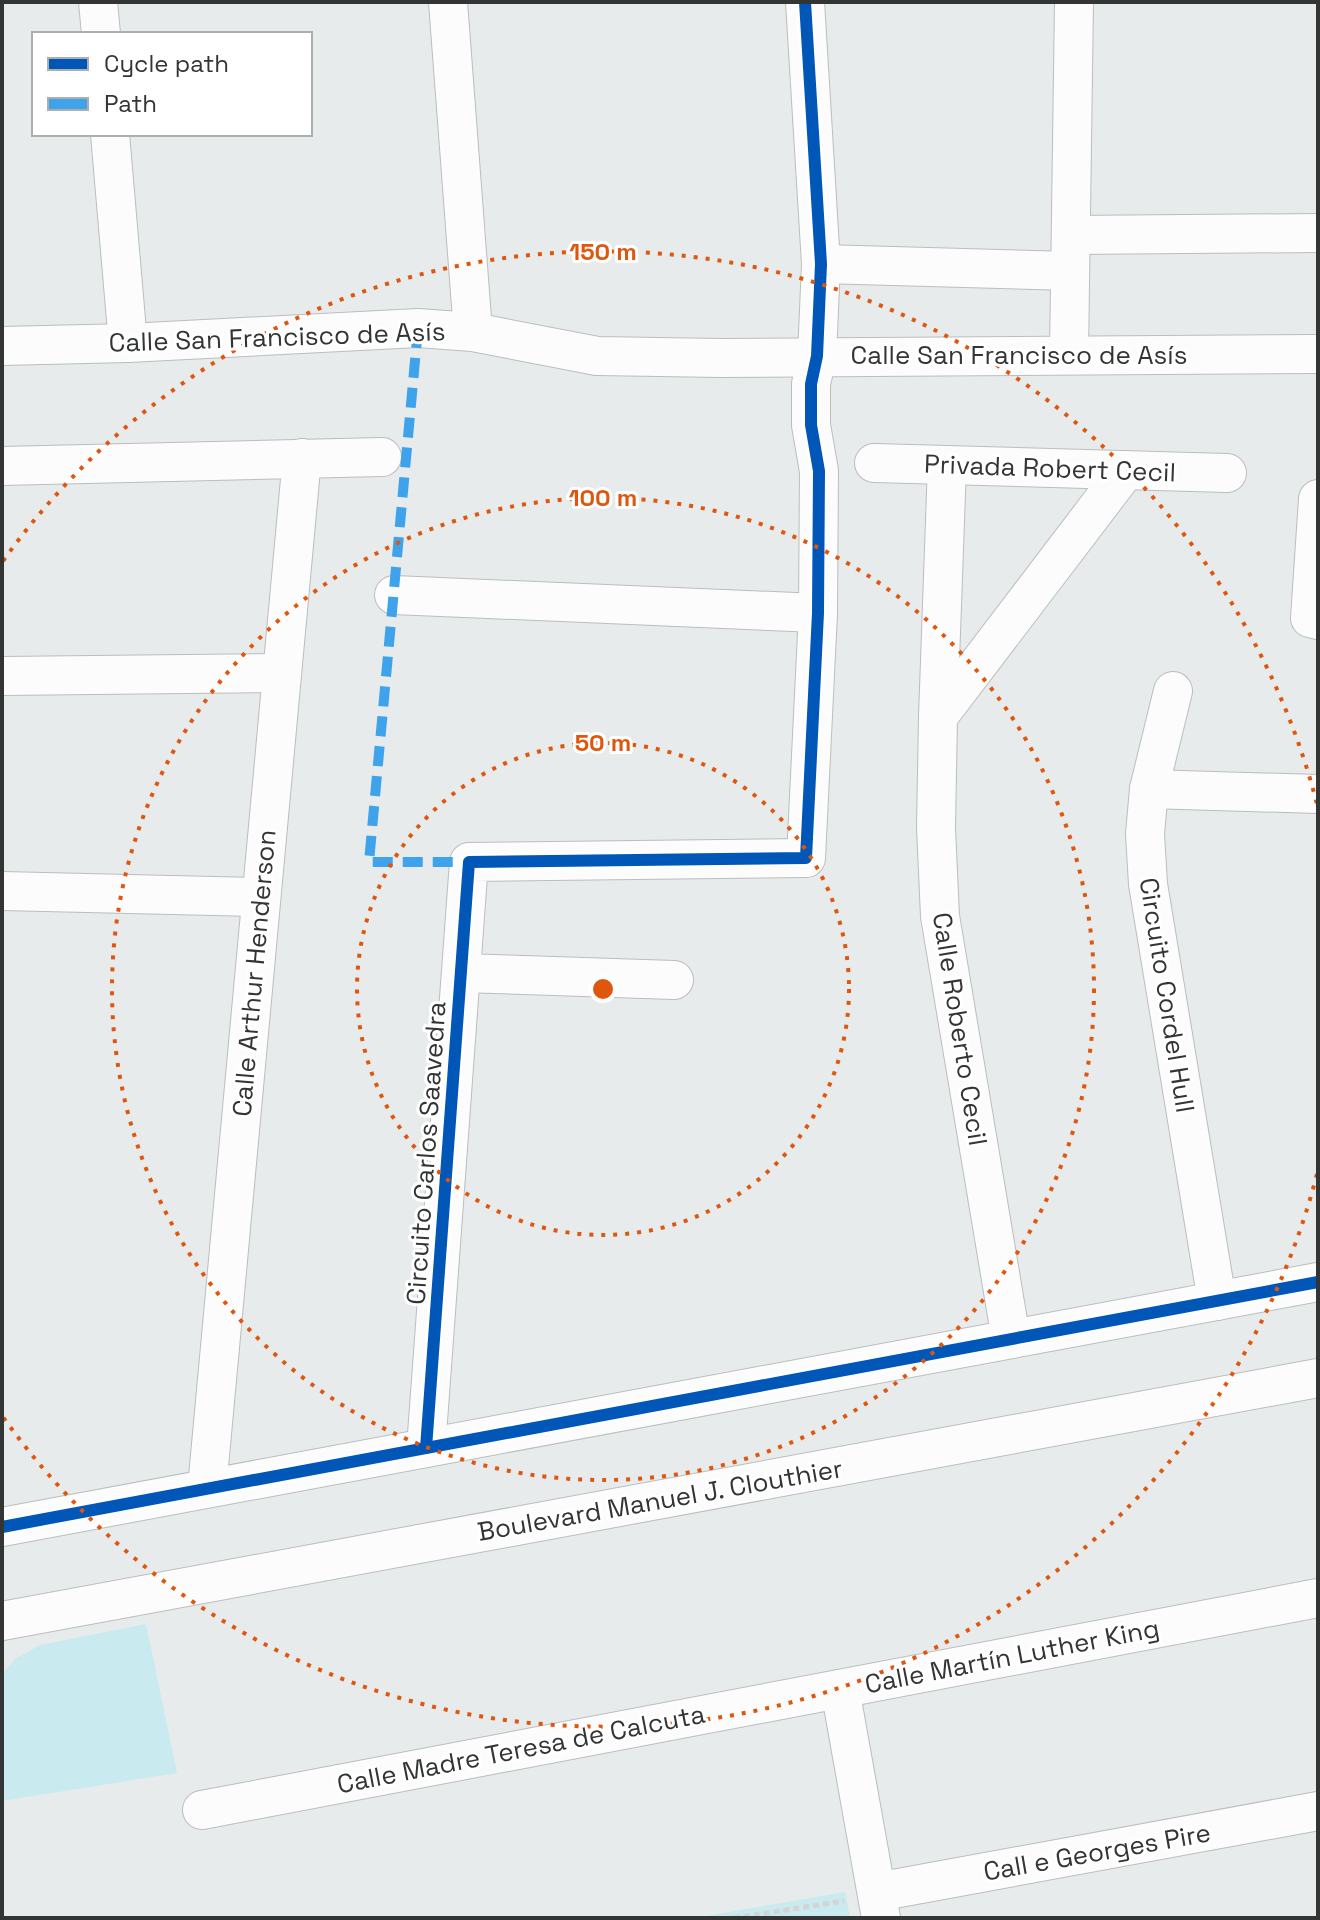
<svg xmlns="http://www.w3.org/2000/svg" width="1320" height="1920" font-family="'Space Grotesk',sans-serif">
	<rect width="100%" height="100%" fill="#e8ebec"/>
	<g fill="#c9eaef">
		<path d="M 146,1624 L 177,1773 L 2,1801 L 2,1674 L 15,1659 L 40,1645 Z"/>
		<path d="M 845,1892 L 850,1918 L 704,1918 L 706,1916 Z"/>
	</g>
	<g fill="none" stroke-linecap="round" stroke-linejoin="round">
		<defs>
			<g id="minor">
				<path d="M 98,2 L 101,34"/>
				<path d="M 448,2 L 473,332"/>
				<path d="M 110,134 L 128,343"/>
				<path d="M 1071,235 L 1318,233"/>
				<path d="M 821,264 L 1070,271"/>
				<path d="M 2,346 L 128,343 L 418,328 L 473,332 L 597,356 L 721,358 L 1318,354"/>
				<path d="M 1069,355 L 1074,2"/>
				<path d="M 874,463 L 1227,473"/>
				<path d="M 2,466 L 382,457"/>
				<path d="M 1318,499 L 1310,618 L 1318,620"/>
				<path d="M 394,595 L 818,613"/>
				<path d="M 2,676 L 282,673"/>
				<path d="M 1173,691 L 1149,789 L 1145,834 L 1148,884 L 1217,1301"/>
				<path d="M 938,717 L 947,465"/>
				<path d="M 1149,789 L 1318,794"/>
				<path d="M 2,891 L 261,897"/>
				<path d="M 461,973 L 674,980"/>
				<path d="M 1011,1339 L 940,916 L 936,828 L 938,717 L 1126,470"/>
				<path d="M 426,1448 L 469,862 L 806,858 L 818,613 L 819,471 L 811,425 L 811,384 L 817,356 L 821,264 L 805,2"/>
				<path d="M 207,1488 L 302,458"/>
				<path d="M 2,1527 L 1318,1282"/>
				<path d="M 2,1621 L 1318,1378"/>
				<path d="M 840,1689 L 881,1918"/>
				<path d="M 202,1810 L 1318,1598"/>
				<path d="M 877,1892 L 1318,1811"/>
			</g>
		</defs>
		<use href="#minor" stroke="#bbbdbe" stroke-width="40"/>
		<path stroke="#d3d4d4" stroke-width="5" stroke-dasharray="6 4" stroke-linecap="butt" d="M 734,1918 L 844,1901"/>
		<use href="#minor" stroke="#fcfcfc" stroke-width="38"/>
		<path stroke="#3ea3eb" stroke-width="10" stroke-dasharray="20 10" stroke-linecap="butt" d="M 418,328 L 369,862 L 469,862"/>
		<defs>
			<g id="cycleway">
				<path d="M 426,1448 L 469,862 L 806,858 L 818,613 L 819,471 L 811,425 L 811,384 L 817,356 L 821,264 L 805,2"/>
				<path d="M 2,1527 L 1318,1282"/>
			</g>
		</defs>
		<use href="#cycleway" stroke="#fff" stroke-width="17"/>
		<use href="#cycleway" stroke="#0057b8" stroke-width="12"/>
	</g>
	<g fill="none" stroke="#df570e" stroke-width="4" stroke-dasharray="4 8">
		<circle cx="603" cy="989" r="246"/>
		<circle cx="603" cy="989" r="491"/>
		<path d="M1317 1174A737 737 0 0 1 3 1417M3 561A737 737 0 0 1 1317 804"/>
	</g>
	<g text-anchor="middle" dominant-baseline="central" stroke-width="6" stroke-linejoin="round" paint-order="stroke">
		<g font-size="26" fill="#333535" stroke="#fff">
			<text transform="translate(277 337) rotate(-2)">Calle San Francisco de Asís</text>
			<text x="1019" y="355">Calle San Francisco de Asís</text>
			<text transform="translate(1050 468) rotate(2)">Privada Robert Cecil</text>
			<text transform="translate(254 973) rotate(-85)">Calle Arthur Henderson</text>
			<text transform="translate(1167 995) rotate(81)">Circuito Cordel Hull</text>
			<text transform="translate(960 1029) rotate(81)">Calle Roberto Cecil</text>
			<text transform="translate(426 1153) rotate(-86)">Circuito Carlos Saavedra</text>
			<text transform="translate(660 1500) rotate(-10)">Boulevard Manuel J. Clouthier</text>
			<text transform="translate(1012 1656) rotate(-11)">Calle Martín Luther King</text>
			<text transform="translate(521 1749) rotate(-11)">Calle Madre Teresa de Calcuta</text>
			<text transform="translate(1097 1852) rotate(-10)">Call e Georges Pire</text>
		</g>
	</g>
	<circle cx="603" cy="989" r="12" fill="#df570e" stroke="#fff" stroke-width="4"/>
	<g font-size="24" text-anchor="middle" font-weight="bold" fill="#df570e" stroke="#fff" stroke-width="6" stroke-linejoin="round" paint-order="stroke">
		<text x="603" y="260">150 m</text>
		<text x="603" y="506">100 m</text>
		<text x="603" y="751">50 m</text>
	</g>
	<rect width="1320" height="1920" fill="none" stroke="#333535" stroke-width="8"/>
	<rect x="32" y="32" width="280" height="104" fill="#ffffff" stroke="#adaeae" stroke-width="2"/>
	<rect x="48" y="58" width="40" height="12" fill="#0057b8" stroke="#adaeae" stroke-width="2"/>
	<text x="104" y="72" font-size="24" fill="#333535">Cycle path</text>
	<rect x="48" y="98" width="40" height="12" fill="#3ea3eb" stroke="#adaeae" stroke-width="2"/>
	<text x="104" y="112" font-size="24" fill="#333535">Path</text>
</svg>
